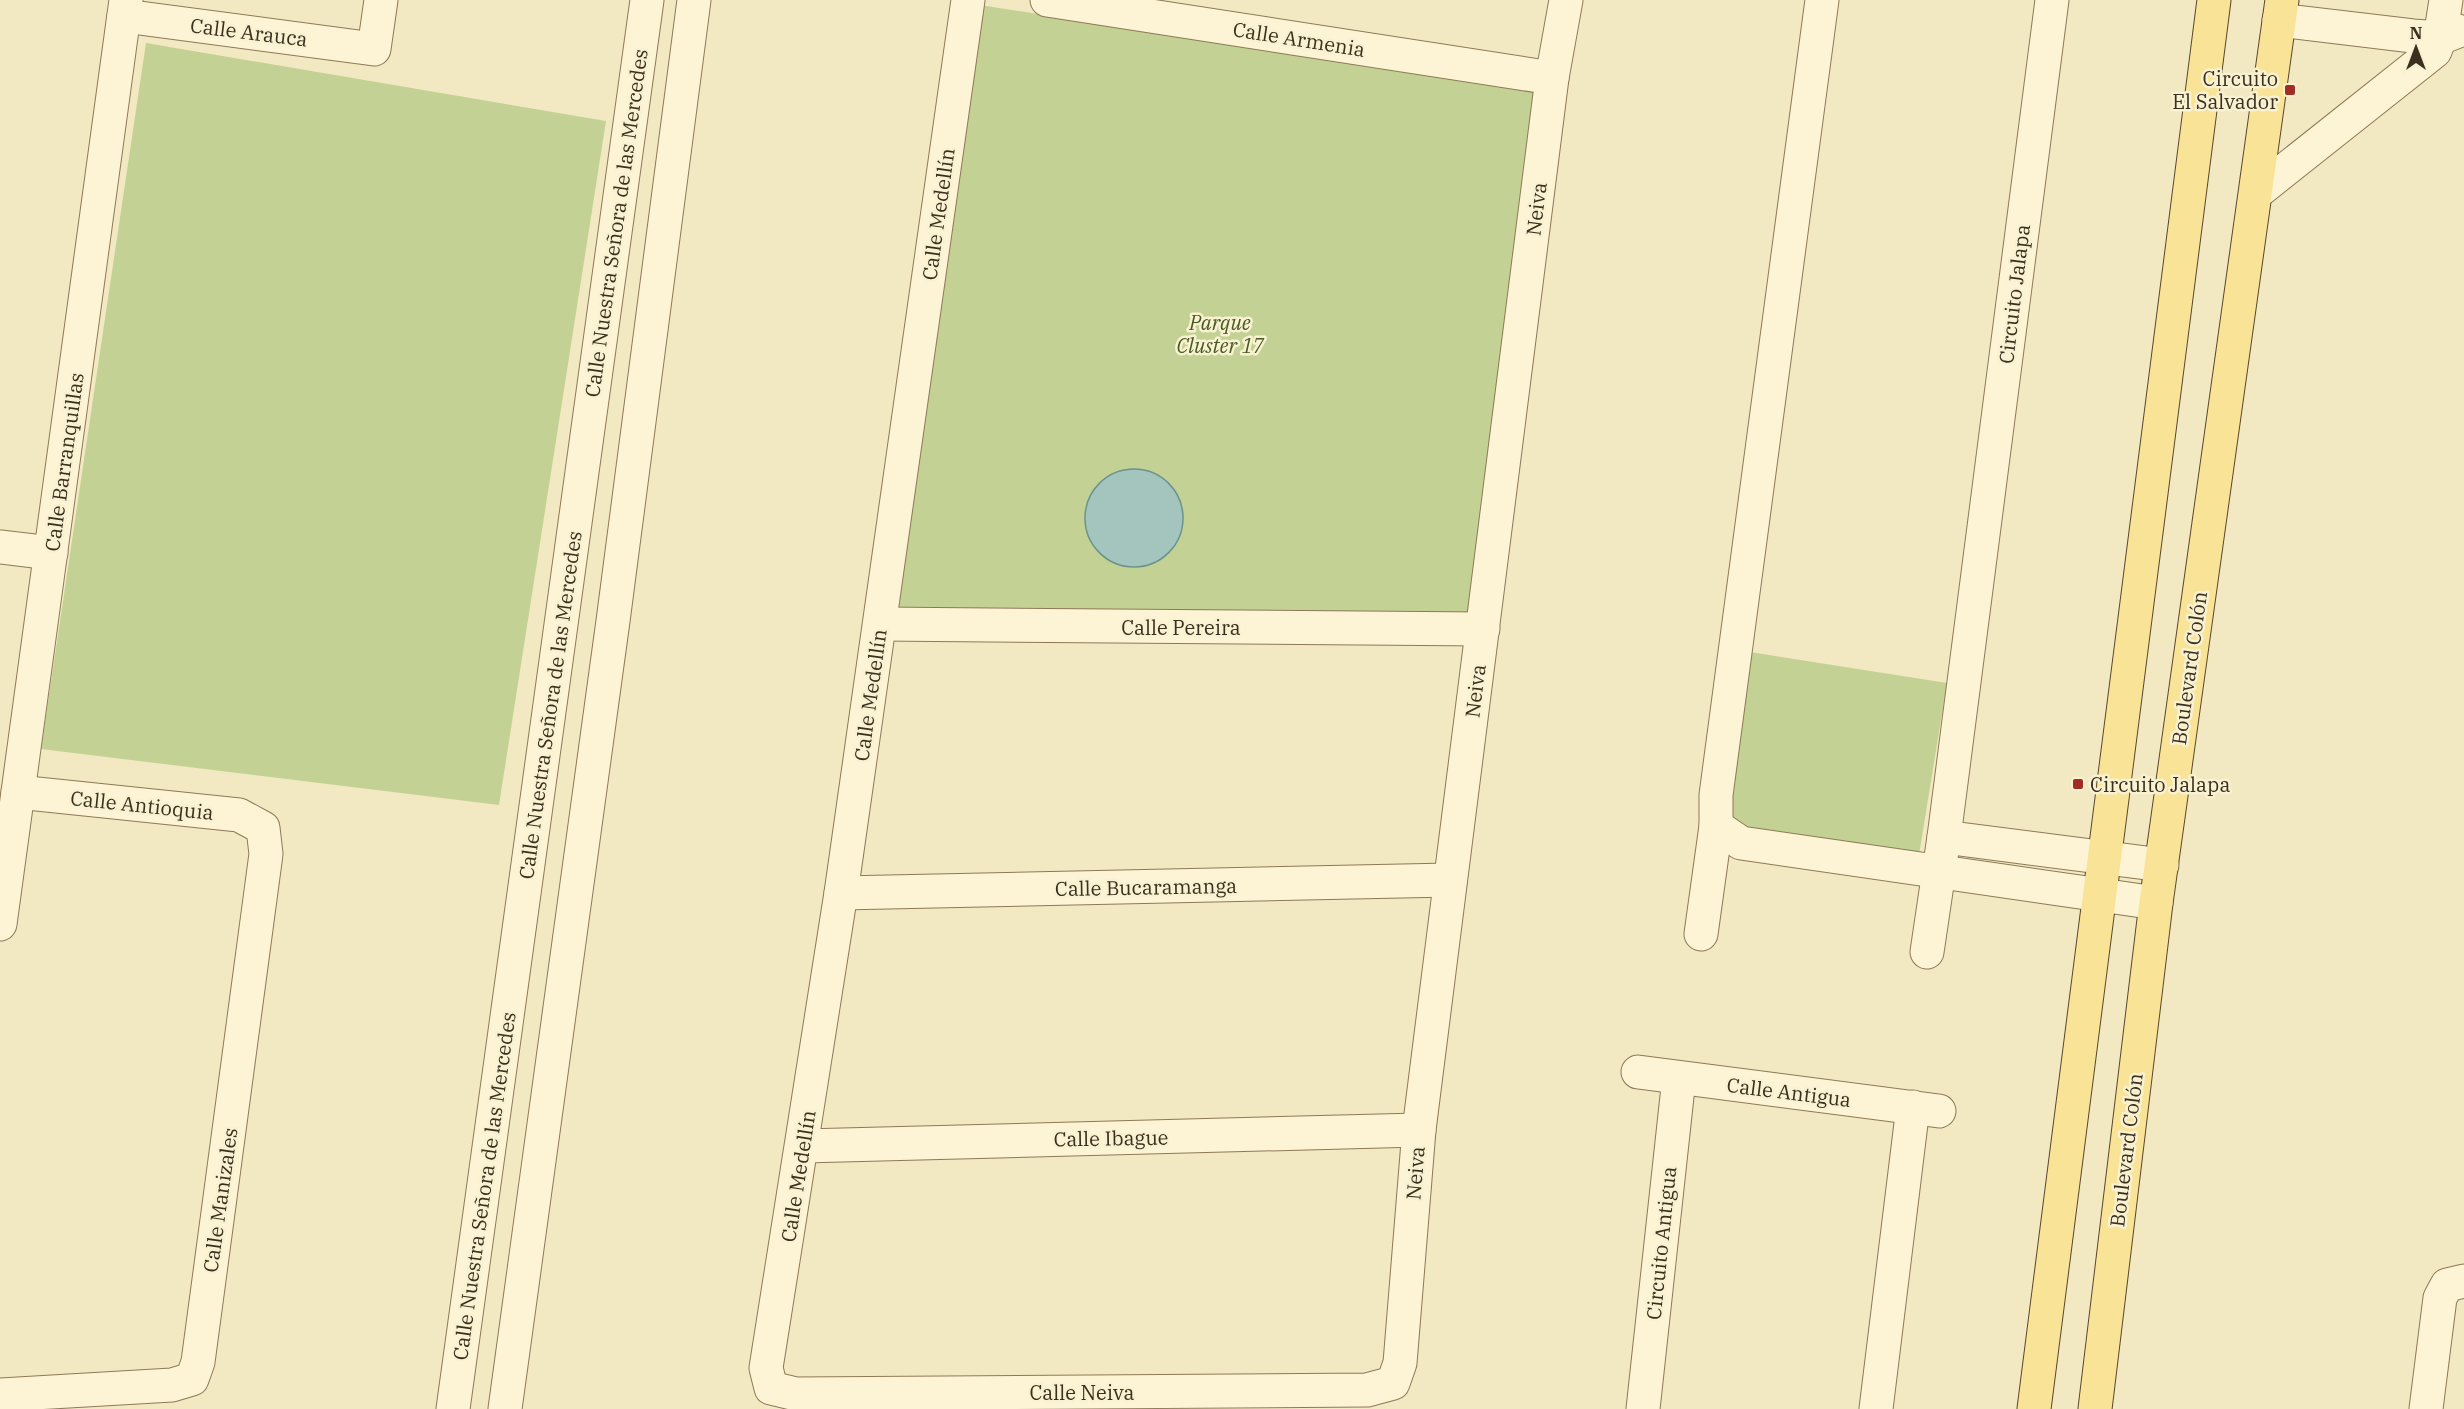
<svg xmlns="http://www.w3.org/2000/svg" width="2464" height="1409" font-family="'IBM Plex Serif',serif">
	<rect width="100%" height="100%" fill="#f2e8c1"/>
	<g fill="#c4d194">
		<path d="M 980,5 L 1536,91 L 1484,621 L 881,622 Z"/>
		<path d="M 146,43 L 606,121 L 499,805 L 41,749 Z"/>
		<path d="M 1750,652 L 1947,683 L 1919,855 L 1723,823 Z"/>
	</g>
	<circle fill="#a4c4be" stroke="#6a938d" stroke-width="1.5" cx="1134" cy="518" r="49"/>
	<g fill="none" stroke-linecap="round" stroke-linejoin="round">
		<defs>
			<g id="minor">
				<path d="M 968,0 L 841,893 L 766,1368 L 771,1388 L 796,1394 L 1367,1390 L 1393,1383 L 1400,1363 L 1419,1130 L 1552,78 L 1566,0"/>
				<path d="M 1047,0 L 1552,78"/>
				<path d="M 124,16 L 374,49 L 381,0"/>
				<path d="M 2279,20 L 2413,36 L 2440,38 L 2458,31"/>
				<path d="M 2256,193 L 2435,51 L 2440,38 L 2446,0"/>
				<path d="M 0,547 L 51,553"/>
				<path d="M 880,624 L 1483,629"/>
				<path d="M 1716,826 L 1741,843 L 2156,903"/>
				<path d="M 1944,837 L 2162,865"/>
				<path d="M 841,893 L 1450,880"/>
				<path d="M 0,924 L 126,0"/>
				<path d="M 1701,934 L 1716,826 L 1716,795 L 1822,0"/>
				<path d="M 1927,952 L 1944,837 L 2052,0"/>
				<path d="M 1638,1072 L 1939,1111"/>
				<path d="M 803,1146 L 1419,1130"/>
				<path d="M 0,1395 L 172,1385 L 192,1379 L 198,1362 L 266,854 L 263,828 L 239,815 L 18,792"/>
				<path d="M 453,1409 L 647,0"/>
				<path d="M 505,1409 L 613,621 L 694,0"/>
				<path d="M 1643,1409 L 1679,1078"/>
				<path d="M 1876,1409 L 1913,1107"/>
				<path d="M 2426,1409 L 2440,1298 L 2447,1285 L 2464,1281"/>
			</g>
			<g id="major">
				<path d="M 2034,1409 L 2214,0"/>
				<path d="M 2095,1409 L 2156,903 L 2282,0"/>
			</g>
		</defs>
		<use href="#minor" stroke="#8d7957" stroke-width="35"/>
		<use href="#major" stroke="#5a462c" stroke-width="35"/>
		<use href="#minor" stroke="#fcf4d5" stroke-width="33"/>
		<use href="#major" stroke="#f8e396" stroke-width="33"/>
	</g>
	<g fill="#a12d22" stroke="#f8f1d2" stroke-width="2">
		<rect x="2284" y="84" width="12" height="12" rx="3"/>
		<rect x="2072" y="778" width="12" height="12" rx="3"/>
	</g>
	<g text-anchor="middle" dominant-baseline="central" stroke-width="5" stroke-linejoin="round" paint-order="stroke">
		<g font-size="20" fill="#3b2f1d" stroke="#f8f1d2">
			<text transform="translate(249 32) rotate(7)">Calle Arauca</text>
			<text transform="translate(1299 39) rotate(9)">Calle Armenia</text>
			<text transform="translate(1536 209) rotate(-83)">Neiva</text>
			<text transform="translate(938 214) rotate(-82)">Calle Medellín</text>
			<text transform="translate(616 223) rotate(-82)">Calle Nuestra Señora de las Mercedes</text>
			<text transform="translate(2014 294) rotate(-83)">Circuito Jalapa</text>
			<text transform="translate(64 462) rotate(-82)">Calle Barranquillas</text>
			<text x="1181" y="627">Calle Pereira</text>
			<text transform="translate(2189 668) rotate(-82)">Boulevard Colón</text>
			<text transform="translate(1475 691) rotate(-83)">Neiva</text>
			<text transform="translate(870 695) rotate(-82)">Calle Medellín</text>
			<text transform="translate(550 705) rotate(-82)">Calle Nuestra Señora de las Mercedes</text>
			<text transform="translate(142 805) rotate(6)">Calle Antioquia</text>
			<text transform="translate(1146 887) rotate(-1)">Calle Bucaramanga</text>
			<text transform="translate(1789 1092) rotate(7)">Calle Antigua</text>
			<text transform="translate(1111 1138) rotate(-1)">Calle Ibague</text>
			<text transform="translate(2126 1150) rotate(-83)">Boulevard Colón</text>
			<text transform="translate(1415 1173) rotate(-85)">Neiva</text>
			<text transform="translate(798 1176) rotate(-81)">Calle Medellín</text>
			<text transform="translate(484 1186) rotate(-82)">Calle Nuestra Señora de las Mercedes</text>
			<text transform="translate(220 1200) rotate(-82)">Calle Manizales</text>
			<text transform="translate(1661 1243) rotate(-84)">Circuito Antigua</text>
			<text x="1082" y="1392">Calle Neiva</text>
		</g>
		<g font-size="20" fill="#3b2f1d" stroke="#f8f1d2" text-anchor="end">
			<text x="2278" y="78">Circuito<tspan x="2278" dy="23">El Salvador</tspan></text>
			<text x="2090" y="784" text-anchor="start">Circuito Jalapa</text>
		</g>
		<g font-size="20" font-style="italic" fill="#465a21" stroke="#f8f1d2">
			<text x="1220" y="322">Parque<tspan x="1220" dy="23">Cluster 17</tspan></text>
		</g>
	</g>
	<g transform="translate(2416 48)" stroke="#f8f1d2" stroke-width="4.5" paint-order="stroke">
	<path d="M0-4.5L10 22L0 15L-10 22Z" fill="#3b2f1d"/>
	<text y="-9" font-size="16" font-weight="bold" text-anchor="middle" fill="#3b2f1d">N</text>
	</g>
</svg>
